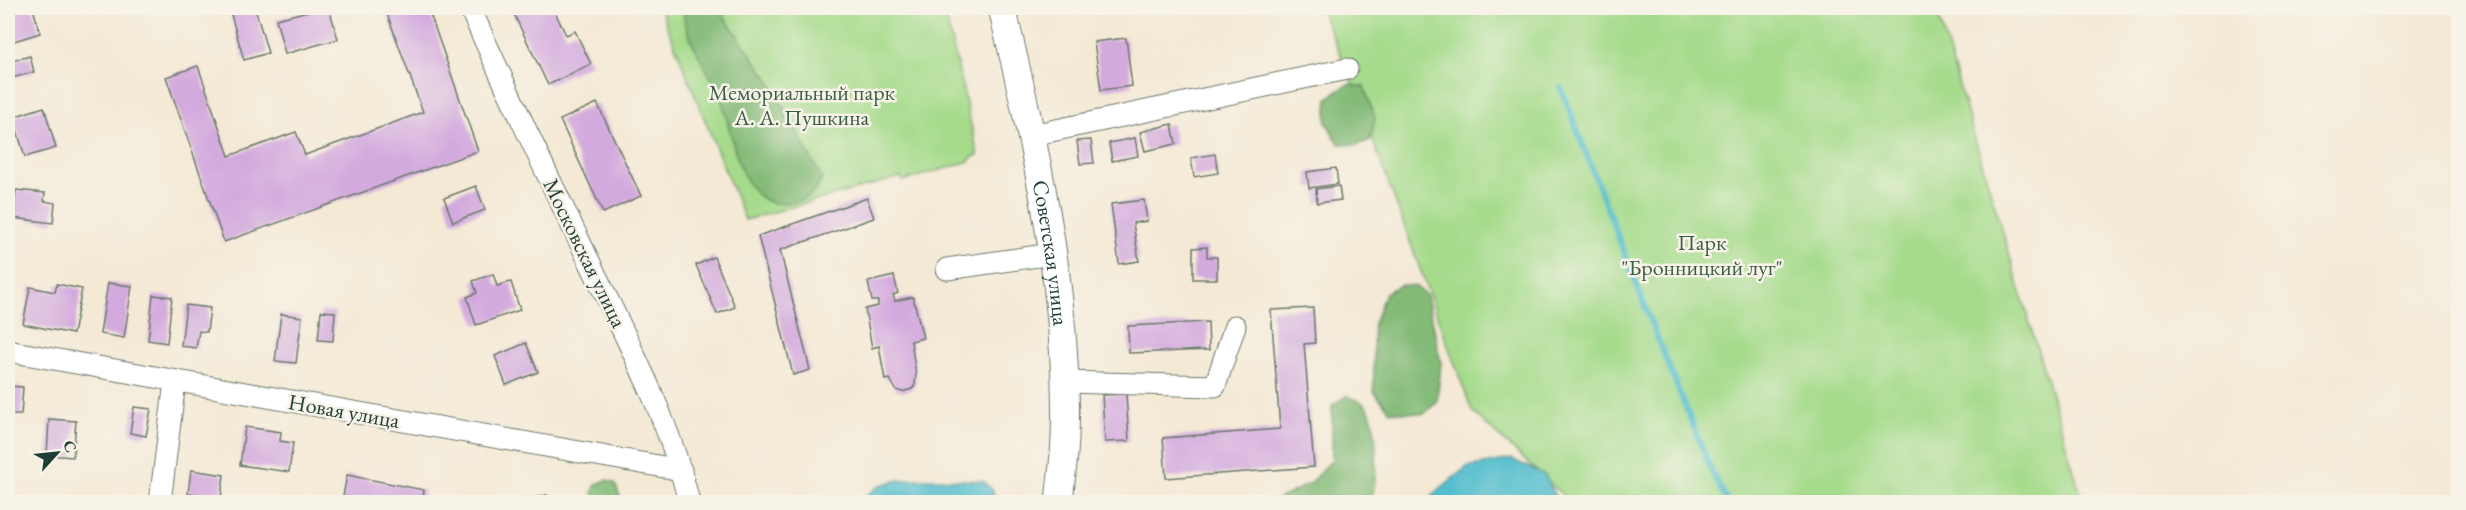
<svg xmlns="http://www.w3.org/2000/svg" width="2466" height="510" font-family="'EB Garamond',serif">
	<rect width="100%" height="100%" fill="#f7f3e8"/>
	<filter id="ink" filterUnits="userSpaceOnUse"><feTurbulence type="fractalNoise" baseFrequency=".0167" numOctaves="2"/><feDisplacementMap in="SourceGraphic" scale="12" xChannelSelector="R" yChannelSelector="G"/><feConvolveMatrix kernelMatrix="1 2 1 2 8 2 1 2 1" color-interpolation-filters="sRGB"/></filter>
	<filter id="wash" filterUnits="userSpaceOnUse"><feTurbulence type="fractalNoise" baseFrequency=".008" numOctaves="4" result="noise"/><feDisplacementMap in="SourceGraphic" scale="24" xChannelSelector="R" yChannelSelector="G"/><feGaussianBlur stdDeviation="1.35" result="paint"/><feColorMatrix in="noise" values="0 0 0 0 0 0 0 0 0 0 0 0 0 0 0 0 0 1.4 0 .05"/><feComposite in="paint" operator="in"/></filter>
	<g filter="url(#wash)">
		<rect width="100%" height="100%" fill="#f4e9d5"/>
		<g fill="#a6db8c" stroke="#628c60" stroke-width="1.5">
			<path d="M 660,8 L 944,8 L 978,155 L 970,158 L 970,161 L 903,181 L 901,177 L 745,220 Z"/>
			<path d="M 1320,8 L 1936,8 L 2083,502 L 1570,502 L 1472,411 L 1347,69 Z"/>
		</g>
		<g fill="#84bb78" stroke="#527c56" stroke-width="1.5">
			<path d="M 683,8 L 718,8 L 769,80 L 822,179 C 816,192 808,201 792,202 C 786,203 779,204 773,203 C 735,194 732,125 720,96 C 708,68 684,38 683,8 Z"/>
			<path d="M 1348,84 L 1364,87 L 1375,118 L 1370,141 L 1355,145 L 1339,144 L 1326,122 L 1328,98 Z"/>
			<path d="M 1400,285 L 1415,286 L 1427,296 L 1441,363 L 1437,402 L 1424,414 L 1390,411 L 1374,392 L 1373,326 L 1385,293 Z"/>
			<path d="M 1346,396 C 1351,398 1360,400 1364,404 C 1381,420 1377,481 1371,502 L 1272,502 L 1309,484 L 1332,460 L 1332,406 Z"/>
			<path d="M 607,480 L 615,483 L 622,502 L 596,502 L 593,493 L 596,484 Z"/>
		</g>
		<g fill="#52becd" stroke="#387e80" stroke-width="1.5">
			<path d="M 1511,459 L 1545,475 L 1558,502 L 1430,502 L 1432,495 L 1467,467 Z"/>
			<path d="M 942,479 L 983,481 L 993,491 L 994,502 L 860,502 C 885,474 907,480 942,479 Z"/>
		</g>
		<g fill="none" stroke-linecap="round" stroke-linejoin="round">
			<path stroke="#52becd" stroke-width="6" d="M 1561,88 L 1652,325 L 1713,475 L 1728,502"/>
		</g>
		<g id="blocks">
			<g fill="#d3aade">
				<path d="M 8,8 L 33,8 L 40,33 L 8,43 Z"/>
				<path d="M 229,8 L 255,8 L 268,53 L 244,60 Z"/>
				<path d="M 320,8 L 329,8 L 338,39 L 285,54 L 276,19 Z"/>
				<path d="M 385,8 L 428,8 L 478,151 L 224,242 L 166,77 L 198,66 L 229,156 L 296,132 L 305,155 L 423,112 Z"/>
				<path d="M 511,8 L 553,8 L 566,35 L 575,31 L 591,64 L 548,85 Z"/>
				<path d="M 1091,8 L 1120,8 L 1120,11 L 1092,14 Z"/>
				<path d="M 1126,38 L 1132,86 L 1101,90 L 1094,42 Z"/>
				<path d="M 30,56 L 34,72 L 8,79 L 8,62 Z"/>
				<path d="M 597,103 L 641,196 L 603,213 L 560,120 Z"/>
				<path d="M 44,107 L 56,148 L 25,157 L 13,117 Z"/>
				<path d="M 1172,124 L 1176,144 L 1145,151 L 1140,132 Z"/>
				<path d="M 1135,138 L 1138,156 L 1112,161 L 1109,143 Z"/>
				<path d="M 1091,140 L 1094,163 L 1080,164 L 1077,141 Z"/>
				<path d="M 1215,154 L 1218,173 L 1194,177 L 1191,158 Z"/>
				<path d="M 1336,168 L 1338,184 L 1309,188 L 1307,172 Z"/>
				<path d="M 476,186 L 485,210 L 453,222 L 444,198 Z"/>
				<path d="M 1339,186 L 1341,200 L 1317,203 L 1316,189 Z"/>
				<path d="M 16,190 L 45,193 L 44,201 L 55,203 L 53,223 L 13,218 Z"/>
				<path d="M 867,198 L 874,218 L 780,250 L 810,370 L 793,375 L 758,236 Z"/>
				<path d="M 1144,200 L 1147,221 L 1133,223 L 1139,261 L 1119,264 L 1111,204 Z"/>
				<path d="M 1207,247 L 1207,257 L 1217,257 L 1217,279 L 1193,279 L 1193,248 Z"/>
				<path d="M 714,257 L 735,307 L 717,314 L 696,265 Z"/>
				<path d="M 493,274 L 497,286 L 511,282 L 520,310 L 476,325 L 467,297 L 477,293 L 473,281 Z"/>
				<path d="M 894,276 L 898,293 L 893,295 L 895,301 L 913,297 L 923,338 L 911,341 L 916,374 L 915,385 L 912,389 L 902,392 L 896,390 L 890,379 L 885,380 L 879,346 L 872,348 L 865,309 L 878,306 L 878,301 L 872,301 L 868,282 Z"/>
				<path d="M 108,283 L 132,286 L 124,338 L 100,334 Z"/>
				<path d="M 57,284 L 82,289 L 73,334 L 23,324 L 30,287 L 55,292 Z"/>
				<path d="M 153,295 L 172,297 L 167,343 L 148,340 Z"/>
				<path d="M 186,305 L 210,308 L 207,332 L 199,331 L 196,348 L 181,346 Z"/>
				<path d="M 1313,308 L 1315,343 L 1304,344 L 1314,467 L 1166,478 L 1163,438 L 1280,429 L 1271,310 Z"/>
				<path d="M 321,311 L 335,312 L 333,341 L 318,340 Z"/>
				<path d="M 281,314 L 302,317 L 296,363 L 275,361 Z"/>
				<path d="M 1208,322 L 1209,350 L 1129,353 L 1128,326 Z"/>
				<path d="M 526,343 L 538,372 L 506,385 L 495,356 Z"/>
				<path d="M 8,386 L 23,387 L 21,415 L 8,415 Z"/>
				<path d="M 1126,394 L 1129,441 L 1105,442 L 1102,395 Z"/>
				<path d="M 134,407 L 151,409 L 146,436 L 130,433 Z"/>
				<path d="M 49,419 L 76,421 L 73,457 L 47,455 Z"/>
				<path d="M 245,427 L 281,432 L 280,441 L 293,443 L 289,472 L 240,465 Z"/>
				<path d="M 191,470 L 224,475 L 221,498 L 188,494 Z"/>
				<path d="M 347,475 L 424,490 L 422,502 L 342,502 Z"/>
				<path d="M 547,495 L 548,502 L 530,502 L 529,499 Z"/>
			</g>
		</g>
	</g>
	<g filter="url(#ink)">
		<use href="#blocks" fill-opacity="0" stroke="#6a796c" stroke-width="1.5"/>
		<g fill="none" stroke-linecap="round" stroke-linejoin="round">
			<defs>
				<g id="minor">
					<path d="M 470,8 C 509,95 550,181 592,267 C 629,344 669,419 689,502"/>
					<path d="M 1032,135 L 1347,69"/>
					<path d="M 947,269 L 1052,254"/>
					<path d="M 8,351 L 681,470"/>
					<path d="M 1064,382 L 1215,386 L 1235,326"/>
					<path d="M 160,502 L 175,382"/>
				</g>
				<g id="major">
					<path id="s1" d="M 1002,8 C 1035,146 1070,295 1065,439 C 1064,460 1061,481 1059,502"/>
				</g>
			</defs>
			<use href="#minor" stroke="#6a796c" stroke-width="23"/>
			<use href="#major" stroke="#6a796c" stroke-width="29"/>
			<use href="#minor" stroke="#fff" stroke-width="21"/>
			<use href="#major" stroke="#fff" stroke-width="27"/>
		</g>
	</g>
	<g text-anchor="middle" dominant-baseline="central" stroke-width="5" stroke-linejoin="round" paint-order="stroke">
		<g font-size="22" fill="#3a5d46" stroke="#f7f3e8">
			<text x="802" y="92">Мемориальный парк<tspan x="802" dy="25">А. А. Пушкина</tspan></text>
			<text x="1702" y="242">Парк<tspan x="1702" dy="25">"Бронницкий луг"</tspan></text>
		</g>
		<g font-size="22" fill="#1f3d34" stroke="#f7f3e8">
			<text transform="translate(585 253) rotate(64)">Московская улица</text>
			<text stroke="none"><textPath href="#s1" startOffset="250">Советская улица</textPath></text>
			<text transform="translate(344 411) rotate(10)">Новая улица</text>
		</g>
	</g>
	<rect width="2466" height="510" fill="none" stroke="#f7f3e8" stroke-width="30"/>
	<g transform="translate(57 453) rotate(63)" stroke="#f7f3e8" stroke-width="4.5" paint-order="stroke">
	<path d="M0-4.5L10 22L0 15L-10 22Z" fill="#1f3d34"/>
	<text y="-9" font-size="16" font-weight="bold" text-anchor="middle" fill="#1f3d34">С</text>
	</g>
</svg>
